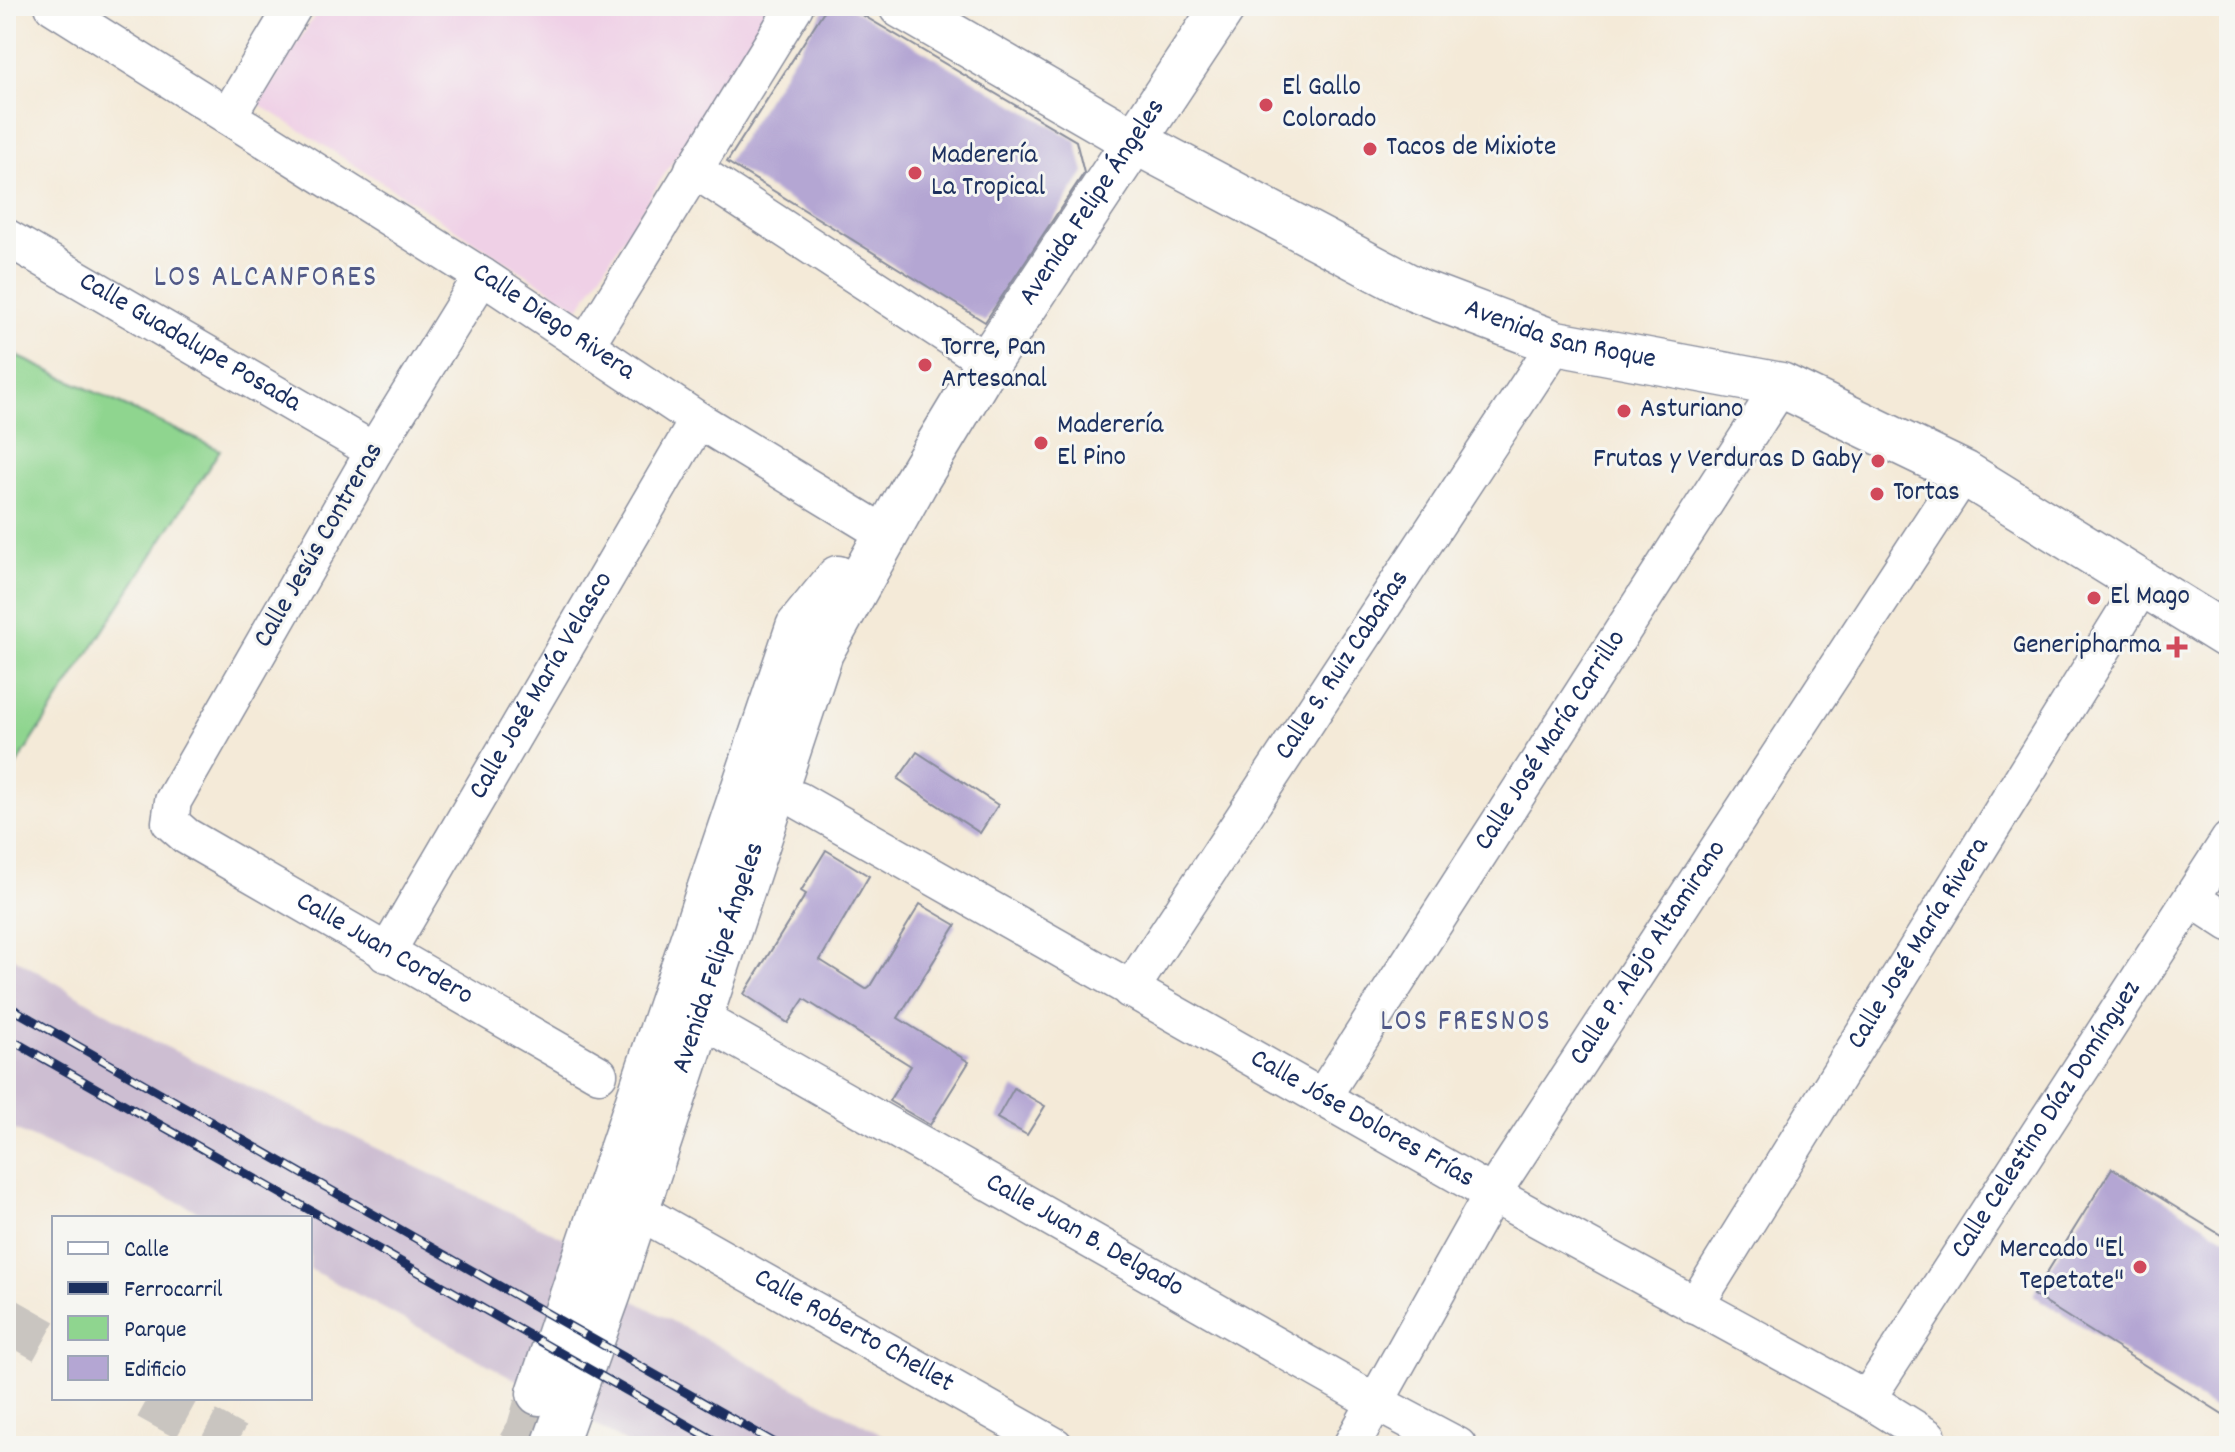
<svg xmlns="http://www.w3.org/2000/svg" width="2235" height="1452" font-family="Dekko,sans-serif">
	<rect width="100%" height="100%" fill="#f6f6f2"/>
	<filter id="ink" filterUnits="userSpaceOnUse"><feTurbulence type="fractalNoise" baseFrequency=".0125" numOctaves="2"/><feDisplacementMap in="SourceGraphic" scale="16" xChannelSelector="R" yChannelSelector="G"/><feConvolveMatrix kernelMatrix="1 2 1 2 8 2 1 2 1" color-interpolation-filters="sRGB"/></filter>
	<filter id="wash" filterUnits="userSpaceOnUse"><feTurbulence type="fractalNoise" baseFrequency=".006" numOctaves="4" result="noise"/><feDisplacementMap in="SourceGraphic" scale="32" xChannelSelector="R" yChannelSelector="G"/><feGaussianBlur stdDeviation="1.8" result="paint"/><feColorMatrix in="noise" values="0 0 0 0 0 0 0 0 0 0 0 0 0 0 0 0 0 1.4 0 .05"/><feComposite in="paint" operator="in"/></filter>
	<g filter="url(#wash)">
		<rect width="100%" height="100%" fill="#f4ead8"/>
		<path fill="#efd0e6" d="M 321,6 L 772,6 L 579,308 L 259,104 Z"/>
		<path fill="#cdbed2" d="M 6,953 L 154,1041 L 568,1240 L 573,1265 L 642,1305 L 903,1446 L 632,1446 L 526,1385 L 310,1269 L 310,1218 L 214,1218 L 6,1126 Z"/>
		<path fill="#8fd58f" stroke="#558276" stroke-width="2" d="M 6,351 L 220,450 L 6,781 Z"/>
		<g id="blocks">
			<g fill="#b4a6d3">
				<path d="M 827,6 L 847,6 L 1076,141 L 1084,173 L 985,322 L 727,162 Z"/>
				<path d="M 917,752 L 998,805 L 980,833 L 898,779 Z"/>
				<path d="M 826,850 L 869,876 L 820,960 L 866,989 L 870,986 L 920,904 L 956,925 L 898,1018 L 969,1062 L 930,1125 L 889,1101 L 911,1066 L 804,999 L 788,1023 L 744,994 L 806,894 L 801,891 Z"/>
				<path d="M 1014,1088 L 1045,1106 L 1027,1135 L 997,1118 Z"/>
				<path d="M 2112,1168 L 2229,1240 L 2229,1418 L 2033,1295 Z"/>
			</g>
		</g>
	</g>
	<g filter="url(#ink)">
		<use href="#blocks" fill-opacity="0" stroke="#888c9b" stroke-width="2"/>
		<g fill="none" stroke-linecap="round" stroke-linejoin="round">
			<g stroke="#c9c5c0" stroke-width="44" stroke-dasharray="44 22" stroke-linecap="butt">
				<path d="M 6,1319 L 54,1346"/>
				<path d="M 148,1398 L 235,1446"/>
				<path d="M 519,1446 L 528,1431 L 539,1393"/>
			</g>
			<defs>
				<g id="street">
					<path id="s1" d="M 53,6 L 482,276 L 698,420 L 877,529"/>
					<path d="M 228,116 L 294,6"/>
					<path d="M 693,169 L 988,362"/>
					<path id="s2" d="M 6,237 L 374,451"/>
					<path id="s3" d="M 482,276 L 374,451 L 173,801 L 170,822 L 186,836 L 599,1074"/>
					<path d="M 586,345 L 795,6"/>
					<path id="s4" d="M 798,800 L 1492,1194 L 1867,1399 L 1928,1437"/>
					<path d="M 2192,899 L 2229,923"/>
					<path id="s5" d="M 386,954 L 698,420"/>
					<path id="s6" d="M 1130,990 L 1556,343"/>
					<path id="s7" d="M 712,1025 L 1375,1402 L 1458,1446"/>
					<path id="s8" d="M 1323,1096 L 1781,385"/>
					<path id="s9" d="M 651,1218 L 1055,1446"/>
					<path id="s10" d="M 1695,1306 L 2143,584"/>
					<path id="s11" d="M 1867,1399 L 2229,840"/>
					<path id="s12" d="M 1351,1446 L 1492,1194 L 1964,473"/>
				</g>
				<g id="secondary">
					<path id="s13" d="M 901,6 L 1136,142 L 1416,290 L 1556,343 L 1781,385 L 1964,473 L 2229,637"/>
					<path id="s14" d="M 613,1281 L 821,652 L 915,483 L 988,362 L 1224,6"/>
					<path d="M 539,1393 L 798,627 L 838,578"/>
					<path d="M 554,1446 L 610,1290"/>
				</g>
			</defs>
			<use href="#street" stroke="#888c9b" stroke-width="39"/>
			<use href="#secondary" stroke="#888c9b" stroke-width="47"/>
			<use href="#street" stroke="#fff" stroke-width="36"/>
			<use href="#secondary" stroke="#fff" stroke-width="44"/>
			<defs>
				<g id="rail">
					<path d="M 6,1005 L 780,1446"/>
					<path d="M 6,1037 L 724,1446"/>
				</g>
			</defs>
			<use href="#rail" stroke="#1b2f5e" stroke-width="9"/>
			<use href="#rail" stroke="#f6f6f2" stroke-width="6" stroke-dasharray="18" stroke-linecap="butt"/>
		</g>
	</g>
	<g fill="#d1495b" stroke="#f6f6f2" stroke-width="3">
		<circle cx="1266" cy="105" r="8"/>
		<circle cx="1370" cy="149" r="8"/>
		<circle cx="915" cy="173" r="8"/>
		<circle cx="925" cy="365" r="8"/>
		<circle cx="1624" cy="411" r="8"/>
		<circle cx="1041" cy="443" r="8"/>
		<circle cx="1878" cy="461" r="8"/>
		<circle cx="1877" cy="494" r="8"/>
		<circle cx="2094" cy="598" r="8"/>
		<path d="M2173 635h8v8h8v8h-8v8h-8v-8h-8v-8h8z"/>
		<circle cx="2140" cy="1267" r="8"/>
	</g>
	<g text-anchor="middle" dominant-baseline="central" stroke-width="6" stroke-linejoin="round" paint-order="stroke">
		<g font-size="28" fill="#1b2f5e" stroke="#f6f6f2" text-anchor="start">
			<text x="1282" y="89">El Gallo<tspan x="1282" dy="32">Colorado</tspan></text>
			<text x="1386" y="149">Tacos de Mixiote</text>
			<text x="931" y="157">Maderería<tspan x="931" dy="32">La Tropical</tspan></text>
			<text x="941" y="349">Torre, Pan<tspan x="941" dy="32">Artesanal</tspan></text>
			<text x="1640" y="411">Asturiano</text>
			<text x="1057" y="427">Maderería<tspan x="1057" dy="32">El Pino</tspan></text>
			<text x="1862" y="461" text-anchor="end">Frutas y Verduras D Gaby</text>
			<text x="1893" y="494">Tortas</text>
			<text x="2110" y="598">El Mago</text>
			<text x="2161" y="647" text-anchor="end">Generipharma</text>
			<text x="2124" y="1251" text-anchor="end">Mercado "El<tspan x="2124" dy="32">Tepetate"</tspan></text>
		</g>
		<g font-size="28" fill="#1b2f5e" stroke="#f6f6f2">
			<text stroke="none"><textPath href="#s14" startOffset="1188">Avenida Felipe Ángeles</textPath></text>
			<text stroke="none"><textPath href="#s1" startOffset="592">Calle Diego Rivera</textPath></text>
			<text stroke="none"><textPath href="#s13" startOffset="740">Avenida San Roque</textPath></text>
			<text stroke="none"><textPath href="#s2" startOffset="212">Calle Guadalupe Posada</textPath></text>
			<text transform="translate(320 546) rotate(-60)">Calle Jesús Contreras</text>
			<text stroke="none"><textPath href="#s6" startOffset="388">Calle S. Ruiz Cabañas</textPath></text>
			<text stroke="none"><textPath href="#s5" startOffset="310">Calle José María Velasco</textPath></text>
			<text stroke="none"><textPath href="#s8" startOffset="422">Calle José María Carrillo</textPath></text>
			<text stroke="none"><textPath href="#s10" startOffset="426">Calle José María Rivera</textPath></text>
			<text stroke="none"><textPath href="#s3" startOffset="880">Calle Juan Cordero</textPath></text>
			<text stroke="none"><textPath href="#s12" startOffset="576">Calle P. Alejo Altamirano</textPath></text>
			<text stroke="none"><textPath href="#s14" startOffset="340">Avenida Felipe Ángeles</textPath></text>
			<text stroke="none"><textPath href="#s4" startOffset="648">Calle Jóse Dolores Frías</textPath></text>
			<text stroke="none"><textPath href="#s11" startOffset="332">Calle Celestino Díaz Domínguez</textPath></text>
			<text stroke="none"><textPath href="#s7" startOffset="428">Calle Juan B. Delgado</textPath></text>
			<text stroke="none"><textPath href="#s9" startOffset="232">Calle Roberto Chellet</textPath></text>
		</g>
		<g font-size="30" letter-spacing="2" fill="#515987" stroke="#f6f6f2">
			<text x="266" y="279">LOS ALCANFORES</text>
			<text x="1466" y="1023">LOS FRESNOS</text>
		</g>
	</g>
	<rect width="2235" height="1452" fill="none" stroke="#f6f6f2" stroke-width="32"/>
	<rect x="52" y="1216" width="260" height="184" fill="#f6f6f2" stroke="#9ea6b7" stroke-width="2"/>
	<rect x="68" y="1242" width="40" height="12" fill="#ffffff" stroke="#9ea6b7" stroke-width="2"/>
	<text x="124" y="1256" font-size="24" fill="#1b2f5e">Calle</text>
	<rect x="68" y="1282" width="40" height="12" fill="#1b2f5e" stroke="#9ea6b7" stroke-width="2"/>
	<text x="124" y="1296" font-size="24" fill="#1b2f5e">Ferrocarril</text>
	<rect x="68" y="1316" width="40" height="24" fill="#8fd58f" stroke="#9ea6b7" stroke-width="2"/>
	<text x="124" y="1336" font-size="24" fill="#1b2f5e">Parque</text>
	<rect x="68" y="1356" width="40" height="24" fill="#b4a6d3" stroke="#9ea6b7" stroke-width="2"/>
	<text x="124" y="1376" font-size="24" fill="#1b2f5e">Edificio</text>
</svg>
